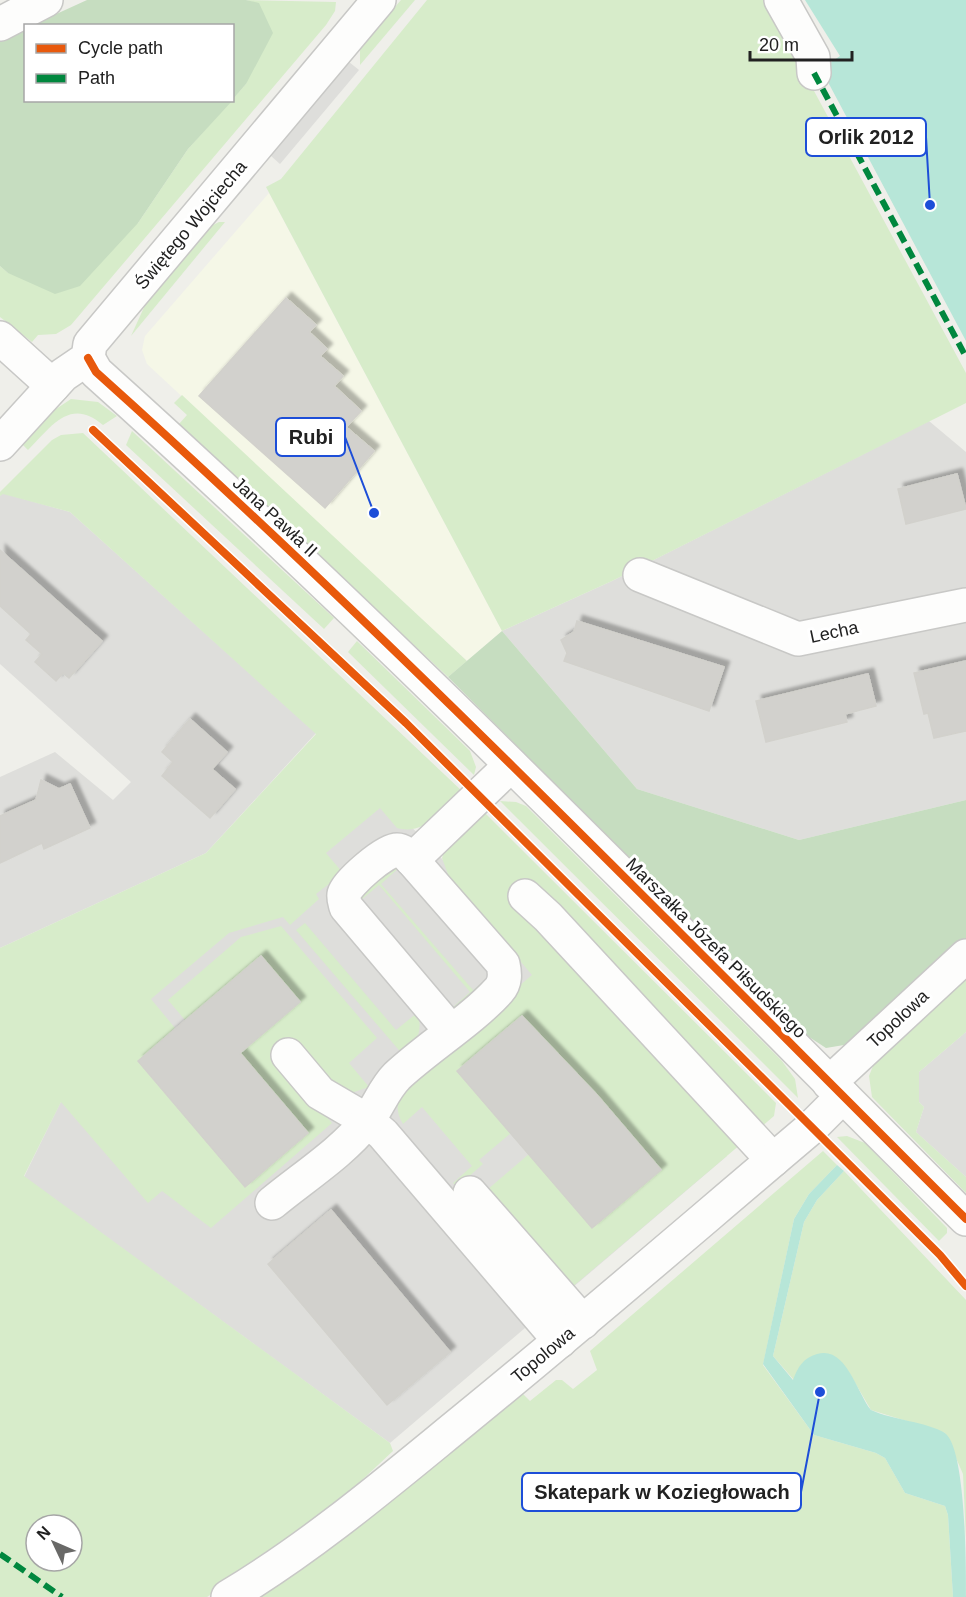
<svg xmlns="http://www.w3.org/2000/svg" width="966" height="1597" font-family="Arial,sans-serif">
	<defs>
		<filter id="shadow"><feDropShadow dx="5.5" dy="-5.5" stdDeviation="1.5" flood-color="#0004"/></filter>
	</defs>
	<rect width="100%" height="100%" fill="#efefea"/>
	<g fill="#dededb">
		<path d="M 349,62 L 359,70 L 280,164 L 270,155 Z"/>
		<path d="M 929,421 L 966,452 L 966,800 L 799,840 L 637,789 L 502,631 L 612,581 Z"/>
		<path d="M 2,493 L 70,512 L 316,733 L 206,853 L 0,948 L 0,777 L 55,752 L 113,800 L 131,782 L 0,664 L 0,496 Z"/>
		<path d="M 352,765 L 727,1156 L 390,1443 L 24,1177 L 70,1083 Z"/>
		<path d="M 966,1032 L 966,1177 L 916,1132 L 924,1107 L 919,1102 L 919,1072 Z"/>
	</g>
	<path fill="#f5f7e7" d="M 269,193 L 502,631 L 467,661 L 147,364 L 142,350 L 145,336 Z"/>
	<g fill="#d7ecca" fill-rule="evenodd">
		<path d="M 246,0 L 336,2 L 335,11 L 326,25 L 71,325 L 56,334 L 38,335 L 32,342 L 0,317 L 0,266 L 8,273 L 138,223 L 188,149 L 246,84 L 259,4 Z"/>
		<path d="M 401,0 L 415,0 L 360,65 L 360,48 Z"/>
		<path d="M 427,0 L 765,0 L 966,373 L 966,403 L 612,581 L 502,631 L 266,187 L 281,179 Z"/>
		<path d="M 219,222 L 225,222 L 131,336 L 146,303 L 211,226 Z"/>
		<path d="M 182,395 L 467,661 L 448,677 L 179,424 L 187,415 L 174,403 Z"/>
		<path d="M 71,399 L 98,402 L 117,416 L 103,425 C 70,397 52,426 28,450 L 22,444 L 50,413 Z"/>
		<path d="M 132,431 L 334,618 L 324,629 L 126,445 Z"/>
		<path d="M 83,433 L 463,792 C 444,809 425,836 397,828 L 380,808 L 326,853 L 343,873 L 316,894 L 319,899 L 290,925 L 283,917 L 229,933 L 151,999 L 175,1028 L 138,1061 L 245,1186 L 308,1133 L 256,1072 L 235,1057 L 300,1001 L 261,956 L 185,1020 L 168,1000 L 241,937 L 281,926 L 377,1038 L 349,1063 L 369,1087 L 351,1093 L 280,1061 L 332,1123 L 211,1228 L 162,1191 L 148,1203 L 61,1102 L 24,1176 L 390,1443 L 393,1451 L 299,1539 L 207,1597 L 0,1597 L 0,948 L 206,853 L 316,734 L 70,512 L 3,494 L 0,496 L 0,492 L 52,440 L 61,435 ZM 36,1525 L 72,1525 L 72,1561 L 36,1561 Z"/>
		<path d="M 357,641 L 470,751 L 476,767 L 474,775 L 348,652 Z"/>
		<path d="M 500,801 L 516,802 L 526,806 L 782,1061 L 795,1079 L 798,1098 Z"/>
		<path d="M 483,811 L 776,1103 L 774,1116 L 571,1288 L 487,1190 L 529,1154 L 661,1170 L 597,1095 L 543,1038 L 511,1133 L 479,1160 L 483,1164 L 457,1187 L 453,1183 L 472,1166 L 422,1107 L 403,1124 C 392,1106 400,1095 409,1079 L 532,975 L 449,877 L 442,858 L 445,850 Z"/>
		<path d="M 392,866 L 401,866 L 381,884 L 473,990 L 493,974 L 458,1010 L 451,1009 L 470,992 L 379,885 L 360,901 L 360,894 Z"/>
		<path d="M 305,923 L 396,1030 L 417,1013 C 424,1031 416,1043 404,1056 L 296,930 Z"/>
		<path d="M 966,973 L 966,1032 L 919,1072 L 919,1102 L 924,1107 L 916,1132 L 966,1177 L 966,1193 L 872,1097 L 869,1076 L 877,1056 Z"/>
		<path d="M 847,1136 L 865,1143 L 947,1228 L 947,1233 L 939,1241 L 837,1137 Z"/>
		<path d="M 823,1151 L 837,1165 L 809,1194 L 794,1219 L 763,1365 L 814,1435 L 876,1453 L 885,1458 L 905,1493 L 945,1506 L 948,1515 L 953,1597 L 261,1597 L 380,1508 L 522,1393 L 530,1401 L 556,1380 L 562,1380 L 573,1389 L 597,1370 L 590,1351 Z"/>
		<path d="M 844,1171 L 966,1300 L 966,1539 L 963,1474 L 945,1433 L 871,1410 L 850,1374 L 794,1380 L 773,1356 L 804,1222 L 817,1200 Z"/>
	</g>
	<g fill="#c6ddc0">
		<path d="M 87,0 L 246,0 L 259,3 L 273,33 L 246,84 L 233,99 L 232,26 L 30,26 Z"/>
		<path d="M 25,28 L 26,100 L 232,101 L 188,149 L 138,223 L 80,286 L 55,294 L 8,273 L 0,266 L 0,40 Z"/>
		<path d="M 502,631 L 637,789 L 799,840 L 966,800 L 966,940 L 850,1044 L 826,1048 L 806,1035 L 448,677 Z"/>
	</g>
	<g fill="#b7e6d8">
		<path d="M 805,0 L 966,0 L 966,341 L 821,69 L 840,56 Z"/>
		<path d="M 837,1165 L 844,1171 L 817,1200 L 804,1222 L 773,1356 L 793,1380 C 798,1367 803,1358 817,1354 C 846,1345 857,1393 871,1410 C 893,1420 927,1422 945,1433 C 966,1449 966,1565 966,1597 L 953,1597 L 948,1515 L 945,1506 L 905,1493 L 885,1458 L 876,1453 L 814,1435 L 763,1364 L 794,1219 L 809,1194 Z"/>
	</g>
	<g fill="#d2d1cd" stroke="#d2d1cc" stroke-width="1.5" filter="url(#shadow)">
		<path d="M 286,298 L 316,325 L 309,332 L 327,349 L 320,356 L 343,376 L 334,386 L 361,411 L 346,427 L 374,451 L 325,508 L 199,396 Z"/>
		<path d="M 957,474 L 966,509 L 906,524 L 898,489 Z"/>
		<path d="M 0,550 L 102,641 L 69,678 L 63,673 L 56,681 L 35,662 L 42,654 L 26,640 L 31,634 L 0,606 Z"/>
		<path d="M 577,621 L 724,667 L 709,711 L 564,661 L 567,653 L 561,640 L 574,632 Z"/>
		<path d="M 966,661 L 966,731 L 934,738 L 928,713 L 924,714 L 914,673 Z"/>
		<path d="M 868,674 L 876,706 L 845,714 L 847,722 L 766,742 L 756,701 Z"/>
		<path d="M 190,719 L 227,752 L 212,769 L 235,789 L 210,818 L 162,776 L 173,762 L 162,752 Z"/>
		<path d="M 41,780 L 59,789 L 70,784 L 90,828 L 44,849 L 42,843 L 0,863 L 0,816 L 36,800 Z"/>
		<path d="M 261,956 L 300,1002 L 240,1053 L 308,1133 L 245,1187 L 138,1061 Z"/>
		<path d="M 522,1016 L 597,1095 L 661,1170 L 592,1228 L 457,1071 Z"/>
		<path d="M 331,1210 L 450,1352 L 387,1405 L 268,1264 Z"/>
	</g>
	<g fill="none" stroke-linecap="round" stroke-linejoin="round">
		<defs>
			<g id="minor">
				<path d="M 781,0 L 813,57 L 814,73"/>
				<path d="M 0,24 L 46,0"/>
				<path d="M 0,338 L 53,386"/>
				<path d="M 88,358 L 96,372 C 397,642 679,933 966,1219"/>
				<path d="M 0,444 L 63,375 L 88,358 L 90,344 L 379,0"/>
				<path d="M 640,575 L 798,639 L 966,605"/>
				<path d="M 412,860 L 511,765"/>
				<path d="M 525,896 L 548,917 L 773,1160"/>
				<path d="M 288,1055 L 320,1093 L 368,1121 L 383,1134 L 560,1341"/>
				<path d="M 829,1083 L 966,956"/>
				<path d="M 470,1193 L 583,1322"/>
				<path d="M 272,1203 C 302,1178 343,1152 366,1122 C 378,1108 383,1090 397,1076 C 428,1047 471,1021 499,990 C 506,982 505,973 503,964 L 412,860 C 408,856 403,850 397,850 C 385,850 347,883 344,894 C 343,898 345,903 346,907 L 451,1031"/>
				<path d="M 228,1597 C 313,1546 388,1482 464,1420 C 582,1324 696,1225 812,1127 L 843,1096"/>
			</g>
		</defs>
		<use href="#minor" stroke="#c8c8c6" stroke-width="36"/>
		<use href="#minor" stroke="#fdfdfc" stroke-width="33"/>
		<g stroke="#00873e" stroke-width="6" stroke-dasharray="12 6" stroke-linecap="butt">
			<path d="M 814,73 L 966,357"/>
			<path d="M 0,1554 L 62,1597"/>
		</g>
		<defs>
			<g id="cycleway">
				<path d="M 88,358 L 96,372 C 397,642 679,933 966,1219"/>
				<path d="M 93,430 L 406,723 L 940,1255 L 966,1286"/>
			</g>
		</defs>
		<use href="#cycleway" stroke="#fff" stroke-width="11"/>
		<use href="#cycleway" stroke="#e8590c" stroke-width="8"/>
	</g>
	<g text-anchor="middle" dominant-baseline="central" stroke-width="6" stroke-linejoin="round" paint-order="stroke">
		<g font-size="18" fill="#212121" stroke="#fff">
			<text transform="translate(191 225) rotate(-50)">Świętego Wojciecha</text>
			<text transform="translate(275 517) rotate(43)">Jana Pawła II</text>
			<text transform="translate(834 632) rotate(-12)">Lecha</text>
			<text transform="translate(716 948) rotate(45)">Marszałka Józefa Piłsudskiego</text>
			<text transform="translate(898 1019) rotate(-43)">Topolowa</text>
			<text transform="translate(543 1355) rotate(-40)">Topolowa</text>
		</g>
	</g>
	<path fill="none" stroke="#1d4ed8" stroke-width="2" d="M930 205L926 137M374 513L345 437M820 1392L801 1492"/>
	<g fill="#1d4ed8" stroke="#fff" stroke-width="2">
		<circle cx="930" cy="205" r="6"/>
		<circle cx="374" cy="513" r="6"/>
		<circle cx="820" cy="1392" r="6"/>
	</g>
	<g fill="#fff" stroke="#1d4ed8" stroke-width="2">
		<rect x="806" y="118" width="120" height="38" rx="6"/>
		<rect x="276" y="418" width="69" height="38" rx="6"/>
		<rect x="522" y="1473" width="279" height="38" rx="6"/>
	</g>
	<g font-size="20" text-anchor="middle" font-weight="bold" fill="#212121">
		<text x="866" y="144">Orlik 2012</text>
		<text x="311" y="444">Rubi</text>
		<text x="662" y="1499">Skatepark w Koziegłowach</text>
	</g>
	<rect x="24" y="24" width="210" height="78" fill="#ffffff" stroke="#a6a6a6" stroke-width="1.5"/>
	<rect x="36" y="44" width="30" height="9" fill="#e8590c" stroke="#a6a6a6" stroke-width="1.5"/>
	<text x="78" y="54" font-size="18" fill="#212121">Cycle path</text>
	<rect x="36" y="74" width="30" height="9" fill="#00873e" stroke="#a6a6a6" stroke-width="1.5"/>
	<text x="78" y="84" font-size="18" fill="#212121">Path</text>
	<g transform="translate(54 1543) rotate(314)"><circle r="28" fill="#ffffff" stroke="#a6a6a6" stroke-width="1.5"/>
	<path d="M0-4.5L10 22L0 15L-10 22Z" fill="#696967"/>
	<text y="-9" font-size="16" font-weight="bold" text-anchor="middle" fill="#212121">N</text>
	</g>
	<path d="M750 51v9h102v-9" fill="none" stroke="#212121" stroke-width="3"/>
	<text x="759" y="51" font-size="18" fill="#212121" stroke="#ffffff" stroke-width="4.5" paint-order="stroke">20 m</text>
</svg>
